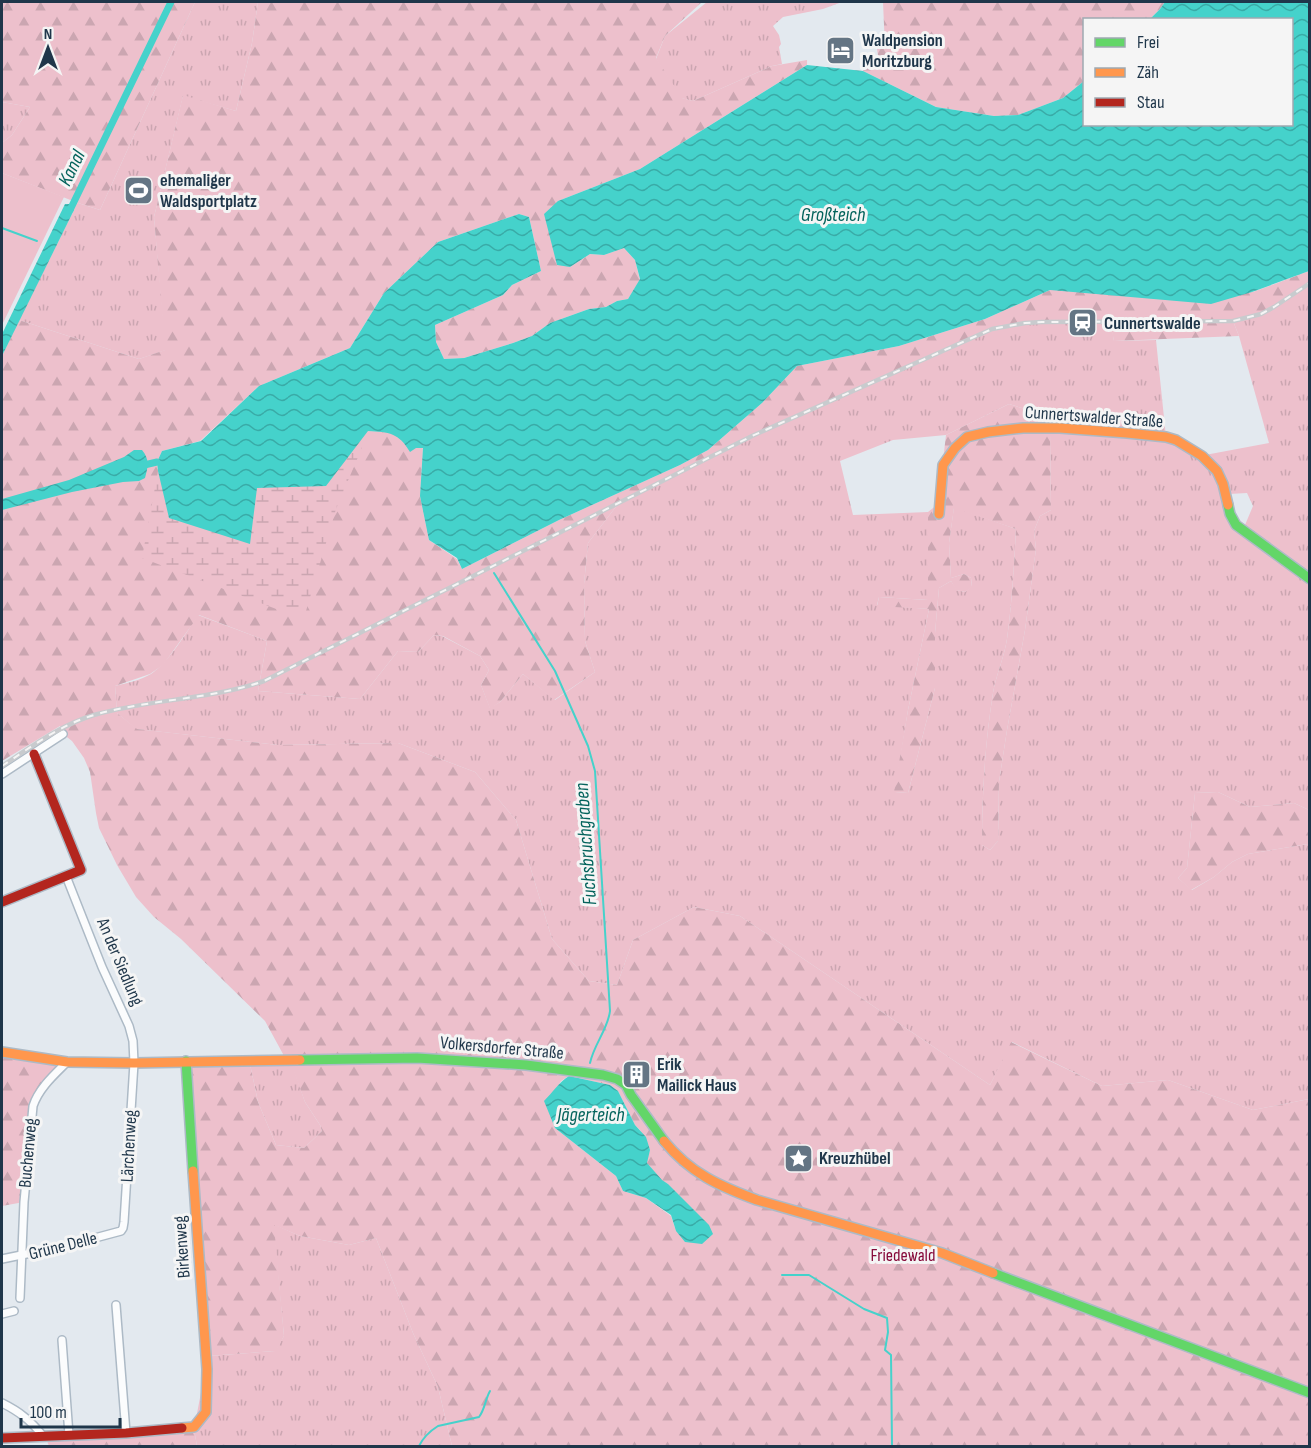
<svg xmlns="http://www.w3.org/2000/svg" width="1311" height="1448" font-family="'Sofia Sans Condensed',sans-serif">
	<defs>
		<pattern id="grass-tufts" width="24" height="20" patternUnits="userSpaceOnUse" patternTransform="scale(1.5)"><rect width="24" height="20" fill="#edc0cc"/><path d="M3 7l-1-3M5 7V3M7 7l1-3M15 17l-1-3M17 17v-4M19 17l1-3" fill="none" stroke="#cba6b1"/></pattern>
		<pattern id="forest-firs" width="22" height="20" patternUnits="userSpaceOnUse" patternTransform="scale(1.5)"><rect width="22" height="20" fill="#edc0cc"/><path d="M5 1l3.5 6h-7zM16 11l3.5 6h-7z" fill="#cba6b1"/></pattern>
		<pattern id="wetland-marsh" width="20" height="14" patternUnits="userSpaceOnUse" patternTransform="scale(1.5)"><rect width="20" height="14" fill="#edc0cc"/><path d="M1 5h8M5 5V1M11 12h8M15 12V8" fill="none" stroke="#cba6b1"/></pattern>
		<pattern id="water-waves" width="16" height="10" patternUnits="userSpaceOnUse" patternTransform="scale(1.5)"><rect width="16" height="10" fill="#45d2cb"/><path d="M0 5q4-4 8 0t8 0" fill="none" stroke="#39aba7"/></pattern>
	</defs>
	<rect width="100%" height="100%" fill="#e3e9ef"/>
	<g fill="url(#grass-tufts)" fill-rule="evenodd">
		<path d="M 195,2 L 258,2 L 252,43 L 236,111 L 183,96 L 154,217 L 166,350 L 139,359 L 19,320 L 74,210 L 73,204 L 78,203 L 100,210 Z"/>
		<path d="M 707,2 L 842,2 L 823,9 L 783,17 L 773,26 L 779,35 L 781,44 L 779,47 L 782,64 L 772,66 L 693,101 L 681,98 L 656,59 L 665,36 Z"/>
		<path d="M 2,102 L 30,107 L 12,135 L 2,143 Z"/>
		<path d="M 1309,284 L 1309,810 L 1294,803 L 1250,807 L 1218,792 L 1195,793 L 1187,868 L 1178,878 L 1192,890 L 1214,877 L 1232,862 L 1248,854 L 1308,844 L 1309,841 L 1309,1099 L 1253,1110 L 1168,1080 L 1102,1086 L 1012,1042 L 990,1085 L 740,916 L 694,907 L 633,940 L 617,985 L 589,981 L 552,939 L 516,820 L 475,772 L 398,743 L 278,745 L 136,729 L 117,713 L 115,686 C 127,683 141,680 151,674 C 169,662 186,633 198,615 L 267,641 L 258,691 L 360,699 L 398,651 L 418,652 L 434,635 L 442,636 L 480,656 L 489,670 L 481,685 L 490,708 L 500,702 L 523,674 L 555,700 L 595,672 L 585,641 L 584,584 L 588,543 L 618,504 L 777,424 L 976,336 C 1021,318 1064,322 1111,322 L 1114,341 L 1156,340 L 1166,437 L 1168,442 L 1187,450 L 1216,473 L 1221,482 L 1228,515 L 1239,530 L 1241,526 L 1245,525 L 1253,506 L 1247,493 L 1229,494 L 1220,471 L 1205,455 L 1269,443 L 1239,336 L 1233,321 L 1261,314 L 1274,307 ZM 1009,404 L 1051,417 L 1123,424 L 1126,433 L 1110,436 L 1050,434 L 1051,510 L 1040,516 L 1034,531 L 1036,549 L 1025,630 L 1007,730 L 999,782 L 998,841 L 990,850 L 982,845 C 982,794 985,743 993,693 C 996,675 1004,658 1007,639 C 1012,603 1014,566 1016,529 L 954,507 L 949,543 L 951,578 L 964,574 L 971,578 L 972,586 L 965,592 L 957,590 L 951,581 L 939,588 L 935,633 L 935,688 L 908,793 L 895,792 L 908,710 L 929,609 L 877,605 L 879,597 L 928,600 L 928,512 L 853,515 L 840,461 L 893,440 L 946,435 Z"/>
		<path d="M 250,1064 L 292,1064 L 305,1102 L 320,1125 L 322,1131 L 304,1148 L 276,1145 L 258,1102 Z"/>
		<path d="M 273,1224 L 300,1236 L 349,1245 L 376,1238 L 413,1333 L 438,1387 L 452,1446 L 197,1446 L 194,1429 L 208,1356 L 275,1351 L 284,1336 Z"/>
	</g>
	<g fill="url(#forest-firs)" fill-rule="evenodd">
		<path d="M 2,2 L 195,2 L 100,210 L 78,203 L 2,173 L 2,143 L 12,135 L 30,107 L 2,102 Z"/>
		<path d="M 258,2 L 702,2 L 665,36 L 656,58 L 682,98 L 693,101 L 772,66 L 807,60 L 807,65 L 640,169 L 558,201 L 570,267 L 590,254 L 604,255 L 624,248 L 635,260 L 640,280 L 628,299 L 617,301 L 606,307 L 589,309 L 550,323 L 532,336 L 513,343 L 464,358 L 444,359 L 436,342 L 435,325 L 503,295 L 512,285 L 541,271 L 529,217 L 519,214 L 438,242 L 384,293 L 350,348 L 259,386 L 200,441 L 162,451 L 157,462 L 158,471 L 169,518 L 368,431 L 389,432 L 416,448 L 423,447 L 420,496 L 429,540 L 457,559 L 462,569 L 559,520 L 680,465 L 708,450 L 762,403 L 797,366 L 899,346 L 985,319 L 1050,290 L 1253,292 L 1309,271 L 1309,284 L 1274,307 L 1261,314 L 1233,321 L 1239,336 L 1114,341 L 1110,322 L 1025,323 L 992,329 L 777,424 L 618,504 L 588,543 L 584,584 L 585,641 L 595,672 L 554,700 L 523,674 L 500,702 L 490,709 L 481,685 L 489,670 L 480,656 L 443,636 L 434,635 L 418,652 L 398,651 L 360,699 L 258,691 L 267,641 L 199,615 L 163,665 L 150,674 L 115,686 L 117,713 L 137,729 L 278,745 L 398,743 L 475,772 L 516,820 L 552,939 L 589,981 L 617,985 L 633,940 L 694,907 L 740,916 L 990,1085 L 1011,1042 L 1102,1086 L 1168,1080 L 1253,1110 L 1309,1099 L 1309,1446 L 452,1446 L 438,1387 L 413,1333 L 376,1238 L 349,1245 L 300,1236 L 274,1225 L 284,1336 L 276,1351 L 208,1356 L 187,1064 L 250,1064 L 258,1102 L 276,1145 L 304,1148 L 322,1131 L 320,1125 L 305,1102 L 290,1061 L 284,1061 L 283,1054 L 265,1021 L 181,939 L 154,917 L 136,897 L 117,865 L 99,828 L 96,813 L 90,772 L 84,758 L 72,741 L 63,734 L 64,732 L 60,726 L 2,761 L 2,356 L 19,320 L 139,359 L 165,350 L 154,217 L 183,95 L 236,111 L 252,43 ZM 569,1076 L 610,1085 L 618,1091 L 635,1125 L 640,1130 L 650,1150 L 646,1162 L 662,1181 L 668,1184 L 676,1231 L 671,1216 L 646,1198 L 623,1191 L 616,1176 L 555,1128 L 555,1091 L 561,1081 Z"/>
		<path d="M 883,2 L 1165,2 L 1160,9 L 1150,19 L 1084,20 L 1084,81 L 1063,98 L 1018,115 L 994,116 L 936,107 L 863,71 L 866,65 L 869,62 L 878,65 L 879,62 L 877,49 L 885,48 Z"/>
		<path d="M 1009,404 L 1051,417 L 1123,423 L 1127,433 L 1110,436 L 1050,435 L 1051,510 L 1040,516 L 1034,531 L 1036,549 L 1025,630 L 1007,730 L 999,782 L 998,841 L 990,850 L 982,845 C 982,794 985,743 993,693 C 996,675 1004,658 1007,639 C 1012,603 1014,566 1016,529 L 954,508 L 949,543 L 951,578 L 964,574 L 971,578 L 972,587 L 965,592 L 956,590 L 951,581 L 939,588 L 935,633 L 935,688 L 908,793 L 894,792 L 908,710 L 929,609 L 877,606 L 879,597 L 928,600 L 928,512 L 938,504 L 946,435 Z"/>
		<path d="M 1218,792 L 1250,807 L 1294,803 L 1309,810 L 1310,841 L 1308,844 L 1248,854 L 1232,862 L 1214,877 L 1191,890 L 1178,878 L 1187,868 L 1195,793 Z"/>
		<path d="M 2,1052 L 67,1062 L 36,1097 L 24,1202 L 2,1206 Z"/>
		<path d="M 194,1429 L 197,1446 L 49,1446 L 47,1441 Z"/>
	</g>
	<path fill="url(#wetland-marsh)" d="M 383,415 L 432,426 L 429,540 L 420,496 L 423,448 L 416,448 L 410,452 C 398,433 390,433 369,431 L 336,509 L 306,611 L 284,612 L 142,558 L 158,471 L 162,468 Z"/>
	<path fill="#edc0cc" d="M 2,173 L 64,197 L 2,325 Z"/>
	<g fill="url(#water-waves)">
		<path d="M 1165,2 L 1309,2 L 1309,271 L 1252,292 L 1211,304 L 1050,290 L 985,319 L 899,346 L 797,366 L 762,403 L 708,450 L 680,465 L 559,520 L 462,569 L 457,558 L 429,540 L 420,496 L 423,448 L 416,448 L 410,452 C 399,433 389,432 368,431 L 326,486 L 257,488 L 250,544 L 169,518 L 158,471 L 157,462 L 162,451 L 201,441 L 259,386 L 350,348 L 384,293 L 438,242 L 519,214 L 529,217 L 541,271 L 512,285 L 503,295 L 435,325 L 436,342 L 444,359 L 464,358 L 513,343 L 532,336 L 550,323 L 589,309 L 606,307 L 617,301 L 628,299 L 640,279 L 635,260 L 624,248 L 604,255 L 590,254 L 570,267 L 557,265 L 544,214 L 558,201 L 640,169 L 807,65 L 863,71 L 936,107 L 994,116 L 1018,115 L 1063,98 L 1084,81 L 1084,124 L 1292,124 L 1292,20 L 1150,19 L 1160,9 Z"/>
		<path d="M 65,204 L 73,204 L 74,210 L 2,356 L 2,334 Z"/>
		<path d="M 134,450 L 142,450 C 150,460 148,467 145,478 L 139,481 L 123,482 L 72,492 L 2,510 L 2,499 L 69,480 L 124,457 Z"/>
		<path d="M 569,1076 L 610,1085 L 618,1091 L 635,1125 L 646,1137 L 650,1150 L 647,1163 L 662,1180 L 668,1184 L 709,1225 L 713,1234 L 702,1244 L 685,1242 L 676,1231 L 671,1215 L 646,1198 L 623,1191 L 616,1176 L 555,1128 L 544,1101 C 553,1092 559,1082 569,1076 Z"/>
	</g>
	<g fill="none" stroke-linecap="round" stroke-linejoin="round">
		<g stroke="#45d2cb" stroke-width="2">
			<path d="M 2,228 L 37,241"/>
			<path d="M 494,573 L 555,671 L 588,746 L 595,771 L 610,1011 C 608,1029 594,1044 590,1063"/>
			<path d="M 782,1275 L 809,1275 L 864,1309 L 887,1318 L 888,1332 L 885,1350 L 891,1355 L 892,1446"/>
			<path d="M 419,1446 C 423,1438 430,1431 438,1426 L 479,1417 C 485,1409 485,1400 490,1391"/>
		</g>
		<g stroke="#45d2cb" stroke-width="7">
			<path d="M 70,210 L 171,2"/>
			<path d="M 140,466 L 157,462"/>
		</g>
		<defs>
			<g id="street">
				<path d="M 2,774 L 63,734"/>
				<path d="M 2,1259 L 65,1246 L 121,1231 L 123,1228 L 124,1222 L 134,1063 L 133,1041 L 129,1026 L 102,967 L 66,876"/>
				<path d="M 20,1298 L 24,1202 L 33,1106 C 39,1088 54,1075 67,1062"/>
				<path d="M 116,1305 L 126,1433"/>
				<path d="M 2,1314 L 14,1311"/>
				<path d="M 62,1340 L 69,1435"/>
				<path d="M 2,1403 C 20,1412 30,1420 43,1436"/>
			</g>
			<g id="fast">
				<path d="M 1228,505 L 1230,514 L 1236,525 L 1310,579"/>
				<path d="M 300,1060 L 417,1058 L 526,1065 L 603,1075 L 617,1079 L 626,1085 L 631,1095 L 664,1141"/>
				<path d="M 186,1061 L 193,1171"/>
				<path d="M 993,1273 L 1310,1393"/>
			</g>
			<g id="slow">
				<path d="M 939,514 L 943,465 L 955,448 L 967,437 L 988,432 L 1023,428 L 1060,428 L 1127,433 L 1166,437 L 1176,440 L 1202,456 L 1217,471 L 1223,484 L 1228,505"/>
				<path d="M 2,1052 L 67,1062 L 134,1063 L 300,1060"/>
				<path d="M 664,1141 C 690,1173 719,1186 757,1200 L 942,1253 L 993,1273"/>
				<path d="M 182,1428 L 194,1427 L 206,1412 L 207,1369 L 193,1171"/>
			</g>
			<g id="jam">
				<path d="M 2,902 L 81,870 L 34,754"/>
				<path d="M 2,1438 L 126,1433 L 182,1428"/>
			</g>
		</defs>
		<use href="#street" stroke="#adbac6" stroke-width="10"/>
		<use href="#fast" stroke="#adbac6" stroke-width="12"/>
		<use href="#slow" stroke="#adbac6" stroke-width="12"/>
		<use href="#jam" stroke="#adbac6" stroke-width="12"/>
		<use href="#street" stroke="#fbfcfd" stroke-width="7"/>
		<use href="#fast" stroke="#63d668" stroke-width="9"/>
		<use href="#slow" stroke="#ff974d" stroke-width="9"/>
		<use href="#jam" stroke="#b3261e" stroke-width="9"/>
		<defs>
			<path id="rail" d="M 2,766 C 31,747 60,725 94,715 C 150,699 209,700 264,681 L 752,436 L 992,329 L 1025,323 L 1042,322 L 1233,321 L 1261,314 L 1274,307 L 1310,283"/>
		</defs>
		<use href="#rail" stroke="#c8cbce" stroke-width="4.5"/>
		<use href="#rail" stroke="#f5f5f5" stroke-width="2" stroke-dasharray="7" stroke-linecap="butt"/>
	</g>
	<defs>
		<symbol id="hotel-square" viewBox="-11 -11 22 22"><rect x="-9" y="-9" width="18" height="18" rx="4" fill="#647584" stroke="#f5f5f5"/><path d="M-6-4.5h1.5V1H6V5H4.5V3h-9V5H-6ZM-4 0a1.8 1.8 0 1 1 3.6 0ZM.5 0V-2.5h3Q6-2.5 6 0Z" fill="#fff"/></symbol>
		<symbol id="stadium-square" viewBox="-11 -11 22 22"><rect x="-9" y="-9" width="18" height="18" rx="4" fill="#647584" stroke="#f5f5f5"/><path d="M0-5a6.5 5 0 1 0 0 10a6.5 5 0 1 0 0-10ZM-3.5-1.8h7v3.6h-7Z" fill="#fff"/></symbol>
		<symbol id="station-square" viewBox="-11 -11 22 22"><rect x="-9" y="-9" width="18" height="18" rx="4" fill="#647584" stroke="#f5f5f5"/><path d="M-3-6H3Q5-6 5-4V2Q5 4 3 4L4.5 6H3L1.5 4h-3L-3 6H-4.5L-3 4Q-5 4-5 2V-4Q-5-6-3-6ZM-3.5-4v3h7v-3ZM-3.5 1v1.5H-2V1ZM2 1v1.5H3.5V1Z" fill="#fff"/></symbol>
		<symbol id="building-square" viewBox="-11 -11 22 22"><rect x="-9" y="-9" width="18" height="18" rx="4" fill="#647584" stroke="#f5f5f5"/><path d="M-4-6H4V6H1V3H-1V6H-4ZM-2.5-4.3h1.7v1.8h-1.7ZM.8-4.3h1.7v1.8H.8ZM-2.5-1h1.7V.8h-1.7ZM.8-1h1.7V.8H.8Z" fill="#fff"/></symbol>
		<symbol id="sight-square" viewBox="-11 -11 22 22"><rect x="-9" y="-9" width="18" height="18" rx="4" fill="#647584" stroke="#f5f5f5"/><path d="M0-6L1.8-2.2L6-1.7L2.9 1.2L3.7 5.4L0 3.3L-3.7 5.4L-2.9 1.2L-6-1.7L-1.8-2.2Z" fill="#fff"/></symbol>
	</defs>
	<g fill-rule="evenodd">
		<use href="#hotel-square" x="824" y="34" width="33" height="33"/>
		<use href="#stadium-square" x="122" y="174" width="33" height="33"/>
		<use href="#station-square" x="1066" y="306" width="33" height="33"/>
		<use href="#building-square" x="620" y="1058" width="33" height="33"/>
		<use href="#sight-square" x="782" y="1142" width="33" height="33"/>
	</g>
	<g text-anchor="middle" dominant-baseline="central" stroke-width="6" stroke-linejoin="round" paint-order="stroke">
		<g font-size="18" font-weight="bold" fill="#1f364a" stroke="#f5f5f5" text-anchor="start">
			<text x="862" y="40">Waldpension<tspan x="862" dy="21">Moritzburg</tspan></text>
			<text x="160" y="180">ehemaliger<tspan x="160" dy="21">Waldsportplatz</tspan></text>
			<text x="1104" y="323">Cunnertswalde</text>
			<text x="657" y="1064">Erik<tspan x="657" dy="21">Mailick Haus</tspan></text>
			<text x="819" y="1158">Kreuzhübel</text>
		</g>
		<g font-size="18" fill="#1f364a" stroke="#f5f5f5">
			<text transform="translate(1094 417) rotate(4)">Cunnertswalder Straße</text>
			<text transform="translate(120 962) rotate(67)">An der Siedlung</text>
			<text transform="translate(502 1048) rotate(5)">Volkersdorfer Straße</text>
			<text transform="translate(129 1146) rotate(-87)">Lärchenweg</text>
			<text transform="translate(28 1153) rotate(-85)">Buchenweg</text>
			<text transform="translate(63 1246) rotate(-14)">Grüne Delle</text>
			<text transform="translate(182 1247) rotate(-94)">Birkenweg</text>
		</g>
		<g font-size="18" fill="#860a3a" stroke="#f5f5f5">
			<text x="903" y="1255">Friedewald</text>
		</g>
		<g font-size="20" font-style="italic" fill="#04635c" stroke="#f5f5f5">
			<text transform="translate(72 168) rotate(-64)">Kanal</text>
			<text x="833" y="215">Großteich</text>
			<text transform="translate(586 844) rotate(-94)">Fuchsbruchgraben</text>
			<text x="591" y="1115">Jägerteich</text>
		</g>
	</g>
	<rect width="1311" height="1448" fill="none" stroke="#1f364a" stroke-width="6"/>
	<rect x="1083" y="18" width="210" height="108" fill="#f5f5f5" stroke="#9fa9b1" stroke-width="1.5"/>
	<rect x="1095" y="38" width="30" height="9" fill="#63d668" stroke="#9fa9b1" stroke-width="1.5"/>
	<text x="1137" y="48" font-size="18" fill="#1f364a">Frei</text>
	<rect x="1095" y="68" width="30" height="9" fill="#ff974d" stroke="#9fa9b1" stroke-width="1.5"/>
	<text x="1137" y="78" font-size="18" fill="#1f364a">Zäh</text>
	<rect x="1095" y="98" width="30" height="9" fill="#b3261e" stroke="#9fa9b1" stroke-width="1.5"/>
	<text x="1137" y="108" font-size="18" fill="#1f364a">Stau</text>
	<g transform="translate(48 48)" stroke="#f5f5f5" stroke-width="4.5" paint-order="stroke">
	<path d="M0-4.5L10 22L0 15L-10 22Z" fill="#1f364a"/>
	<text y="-9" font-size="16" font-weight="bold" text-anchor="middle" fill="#1f364a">N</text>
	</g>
	<path d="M21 1418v9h99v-9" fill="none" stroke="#1f364a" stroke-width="3"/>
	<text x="30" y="1418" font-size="18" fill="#1f364a" stroke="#f5f5f5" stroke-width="4.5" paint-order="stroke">100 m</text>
</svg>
